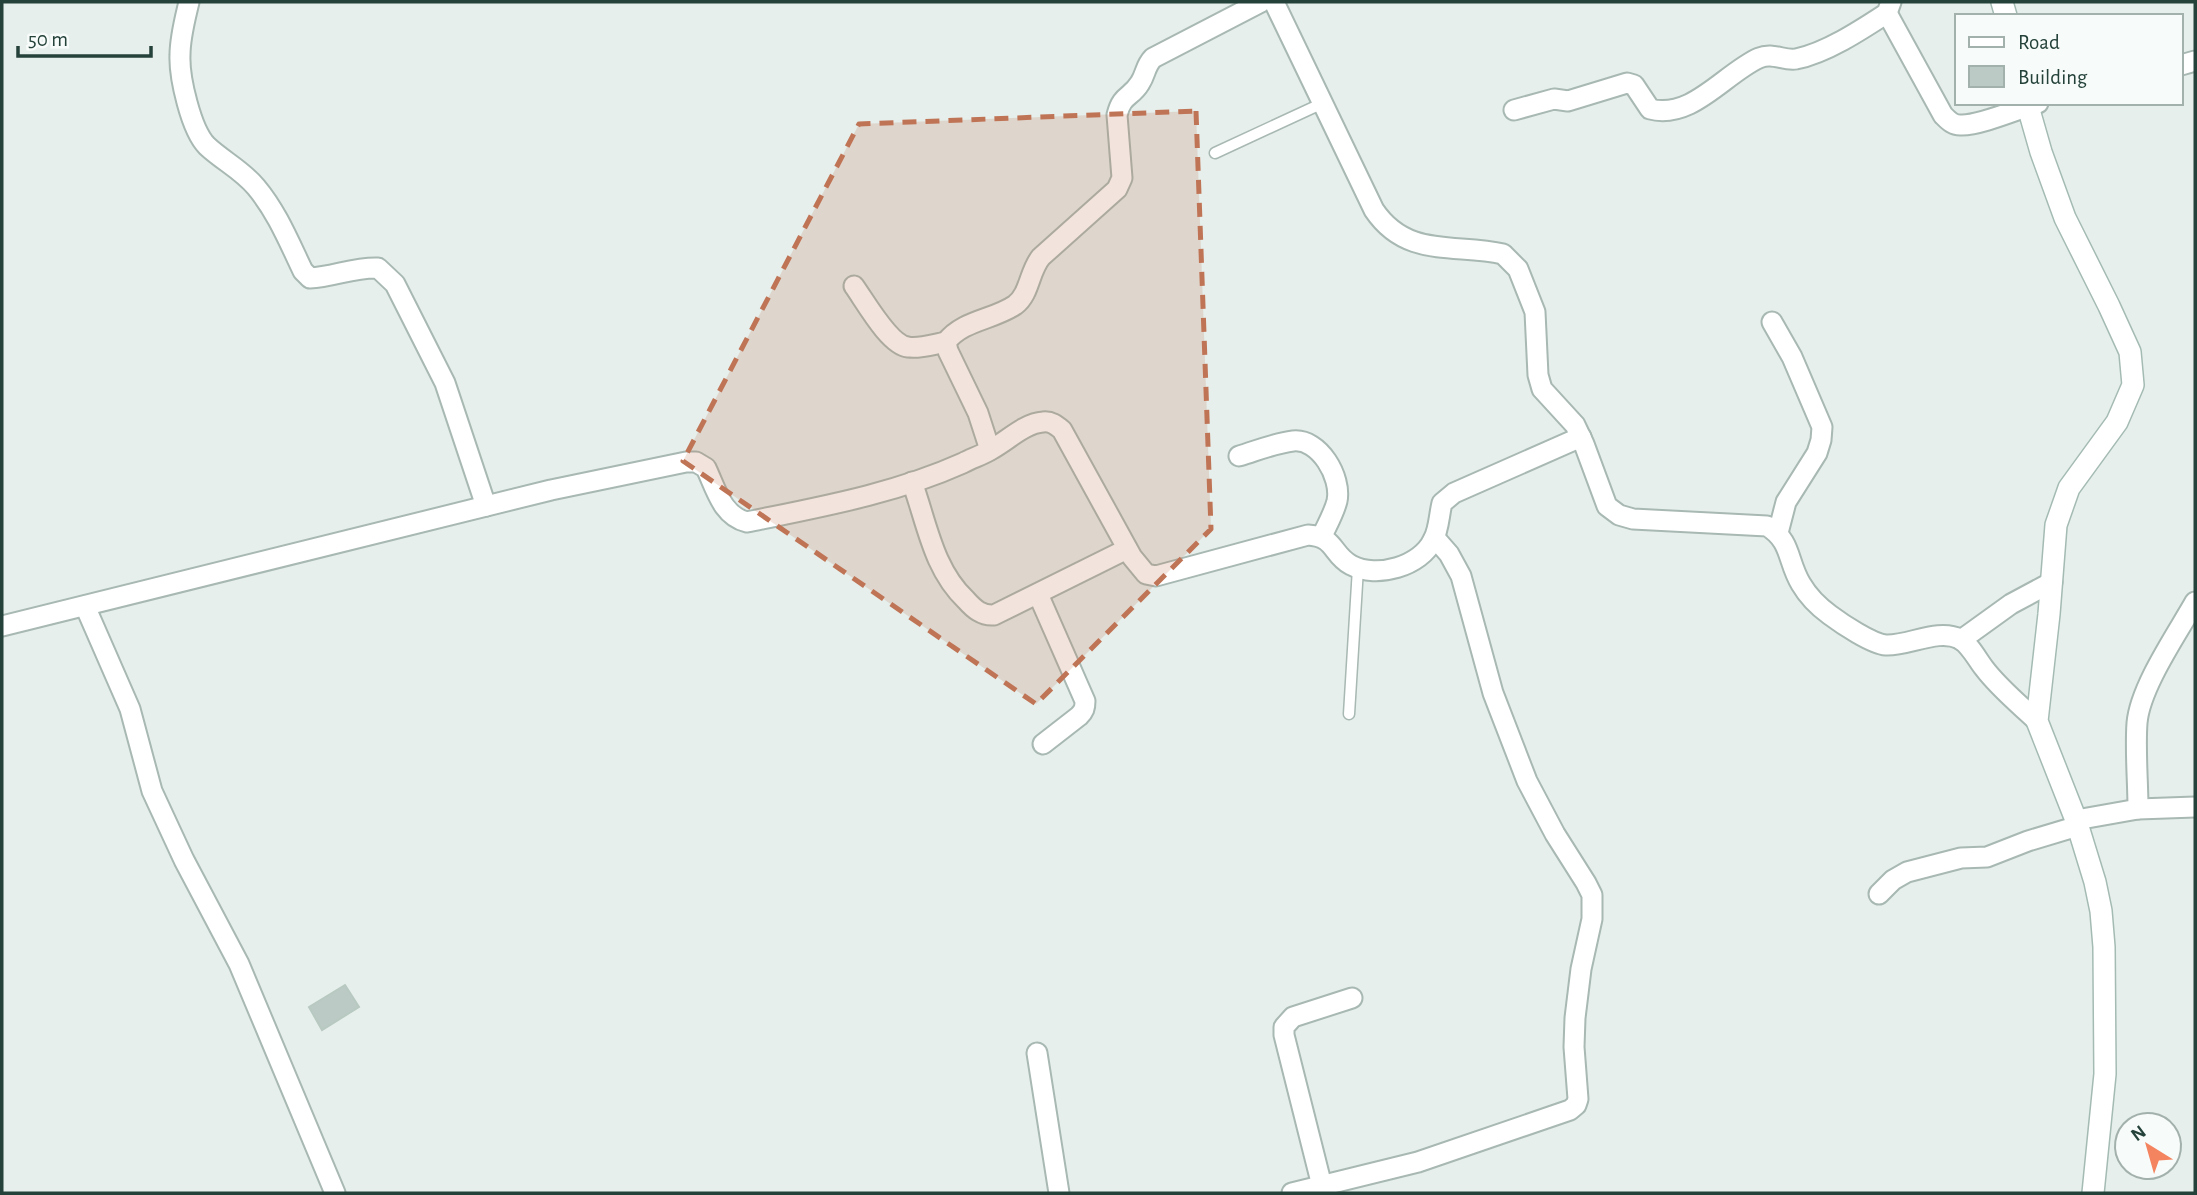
<svg xmlns="http://www.w3.org/2000/svg" width="2197" height="1195" font-family="'Alegreya Sans',sans-serif">
	<rect width="100%" height="100%" fill="#e6efeb"/>
	<path fill="#bbcac4" stroke="#b8c9c2" stroke-width="2" d="M 345,985 L 359,1007 L 322,1030 L 309,1007 Z"/>
	<g fill="none" stroke-linecap="round" stroke-linejoin="round">
		<defs>
			<g id="service">
				<path d="M 1215,153 L 1323,103"/>
				<path d="M 1349,714 L 1358,568"/>
			</g>
			<g id="minor">
				<path d="M 189,2 C 185,19 180,37 180,55 C 179,77 191,130 207,146 C 223,161 242,170 256,187 C 277,212 289,242 303,271 L 310,278 C 333,277 354,267 378,268 L 395,284 L 445,383 L 486,506"/>
				<path d="M 1274,2 L 1374,210 C 1407,259 1456,243 1503,254 L 1518,269 L 1535,312 L 1538,375 L 1542,389 L 1575,425 L 1584,444 L 1607,506 L 1619,515 L 1633,519 L 1767,526 C 1792,541 1787,561 1801,584 C 1808,596 1819,607 1830,615 C 1842,624 1872,644 1886,645 C 1909,646 1938,628 1960,639 C 1970,645 1977,659 1984,668 C 1999,688 2019,704 2037,721"/>
				<path d="M 1887,13 L 1943,115 C 1948,120 1953,126 1962,125 C 1981,125 2018,109 2038,103"/>
				<path d="M 2181,65 L 2195,61"/>
				<path d="M 1514,110 L 1554,99 L 1568,101 L 1627,83 L 1634,85 L 1650,109 C 1692,120 1725,73 1759,58 C 1773,52 1783,61 1796,59 C 1826,53 1861,30 1887,13 L 1891,2"/>
				<path d="M 854,286 C 865,301 889,345 908,347 C 920,349 934,344 946,342"/>
				<path d="M 1772,322 L 1792,357 L 1822,427 L 1821,440 L 1817,453 L 1786,502 L 1778,533"/>
				<path d="M 990,450 L 978,413 L 948,351 L 946,342 C 963,320 993,320 1015,305 C 1030,294 1029,271 1041,257 L 1117,189 L 1122,178 L 1117,115 C 1122,94 1131,98 1140,83 C 1146,74 1145,66 1153,58 L 1261,2"/>
				<path d="M 1239,456 C 1256,451 1275,443 1293,441 C 1319,438 1342,477 1337,501 C 1334,513 1327,525 1322,536"/>
				<path d="M 912,482 C 927,523 933,569 966,600 C 974,609 982,616 994,615 L 1127,549"/>
				<path d="M 1038,594 L 1085,701 C 1085,708 1084,711 1079,716 L 1043,744"/>
				<path d="M 85,606 L 130,709 L 152,791 L 184,860 L 239,964 L 335,1193"/>
				<path d="M 2,626 L 551,490 L 686,462 L 696,462 L 706,468 C 716,489 722,516 747,522 C 820,507 894,494 963,463 C 972,458 983,455 992,449 C 1007,441 1025,423 1043,422 C 1051,421 1056,425 1062,430 L 1132,557 L 1146,574 L 1156,576 L 1308,535 C 1336,537 1331,554 1351,565 C 1377,579 1421,566 1433,540 C 1439,530 1439,515 1442,503 L 1454,493 L 1581,437"/>
				<path d="M 1961,640 L 2011,604 L 2052,582"/>
				<path d="M 2138,809 L 2195,807"/>
				<path d="M 2076,820 L 2138,809 C 2138,781 2135,751 2137,723 C 2140,687 2177,634 2195,602"/>
				<path d="M 1879,894 L 1893,880 L 1907,872 L 1961,858 L 1987,857 L 2028,841 L 2078,826"/>
				<path d="M 1037,1053 L 1059,1193"/>
				<path d="M 1322,1186 L 1284,1035 L 1284,1027 L 1293,1017 L 1352,998"/>
				<path d="M 1292,1193 L 1418,1162 L 1570,1110 L 1576,1105 L 1578,1099 L 1574,1047 L 1575,1018 L 1581,969 L 1592,919 L 1592,895 L 1586,883 L 1555,834 L 1527,781 L 1493,693 L 1461,576 L 1449,554 L 1435,538"/>
			</g>
			<g id="secondary">
				<path d="M 2002,2 L 2006,16"/>
				<path d="M 2027,103 L 2041,152 L 2065,218 L 2109,306 L 2130,352 L 2133,385 L 2117,422 L 2069,488 L 2056,525 L 2049,614 L 2037,721 L 2076,820 L 2095,882 L 2101,911 L 2104,947 L 2105,1074 L 2093,1193"/>
			</g>
		</defs>
		<use href="#service" stroke="#a8b8b2" stroke-width="13"/>
		<use href="#minor" stroke="#a8b8b2" stroke-width="23"/>
		<use href="#secondary" stroke="#a4bbb3" stroke-width="24"/>
		<use href="#service" stroke="#fff" stroke-width="10"/>
		<use href="#minor" stroke="#fff" stroke-width="19"/>
		<use href="#secondary" stroke="#fff" stroke-width="21"/>
	</g>
	<path fill="#c07456" fill-opacity="0.2" stroke="#c07456" stroke-width="5" stroke-dasharray="14 9" stroke-linejoin="round" d="M 1196,111 L 1211,529 L 1036,704 L 683,461 L 859,124 Z"/>
	<rect width="2197" height="1195" fill="none" stroke="#24423a" stroke-width="7"/>
	<rect x="1955" y="14" width="228" height="91" fill="#f7fbf9" stroke="#a3b1ad" stroke-width="2"/>
	<rect x="1969" y="37" width="35" height="10" fill="#ffffff" stroke="#a3b1ad" stroke-width="2"/>
	<text x="2018" y="49" font-size="21" fill="#24423a">Road</text>
	<rect x="1969" y="66" width="35" height="21" fill="#bbcac4" stroke="#a3b1ad" stroke-width="2"/>
	<text x="2018" y="84" font-size="21" fill="#24423a">Building</text>
	<g transform="translate(2148 1146) rotate(323)"><circle r="33" fill="#f7fbf9" stroke="#a3b1ad" stroke-width="2"/>
	<path d="M0-5L12 26L0 18L-12 26Z" fill="#f4845f"/>
	<text y="-10" font-size="19" font-weight="bold" text-anchor="middle" fill="#24423a">N</text>
	</g>
	<path d="M18 46v10h133v-10" fill="none" stroke="#24423a" stroke-width="3.5"/>
	<text x="28" y="46" font-size="21" fill="#24423a" stroke="#f7fbf9" stroke-width="5" paint-order="stroke">50 m</text>
</svg>
